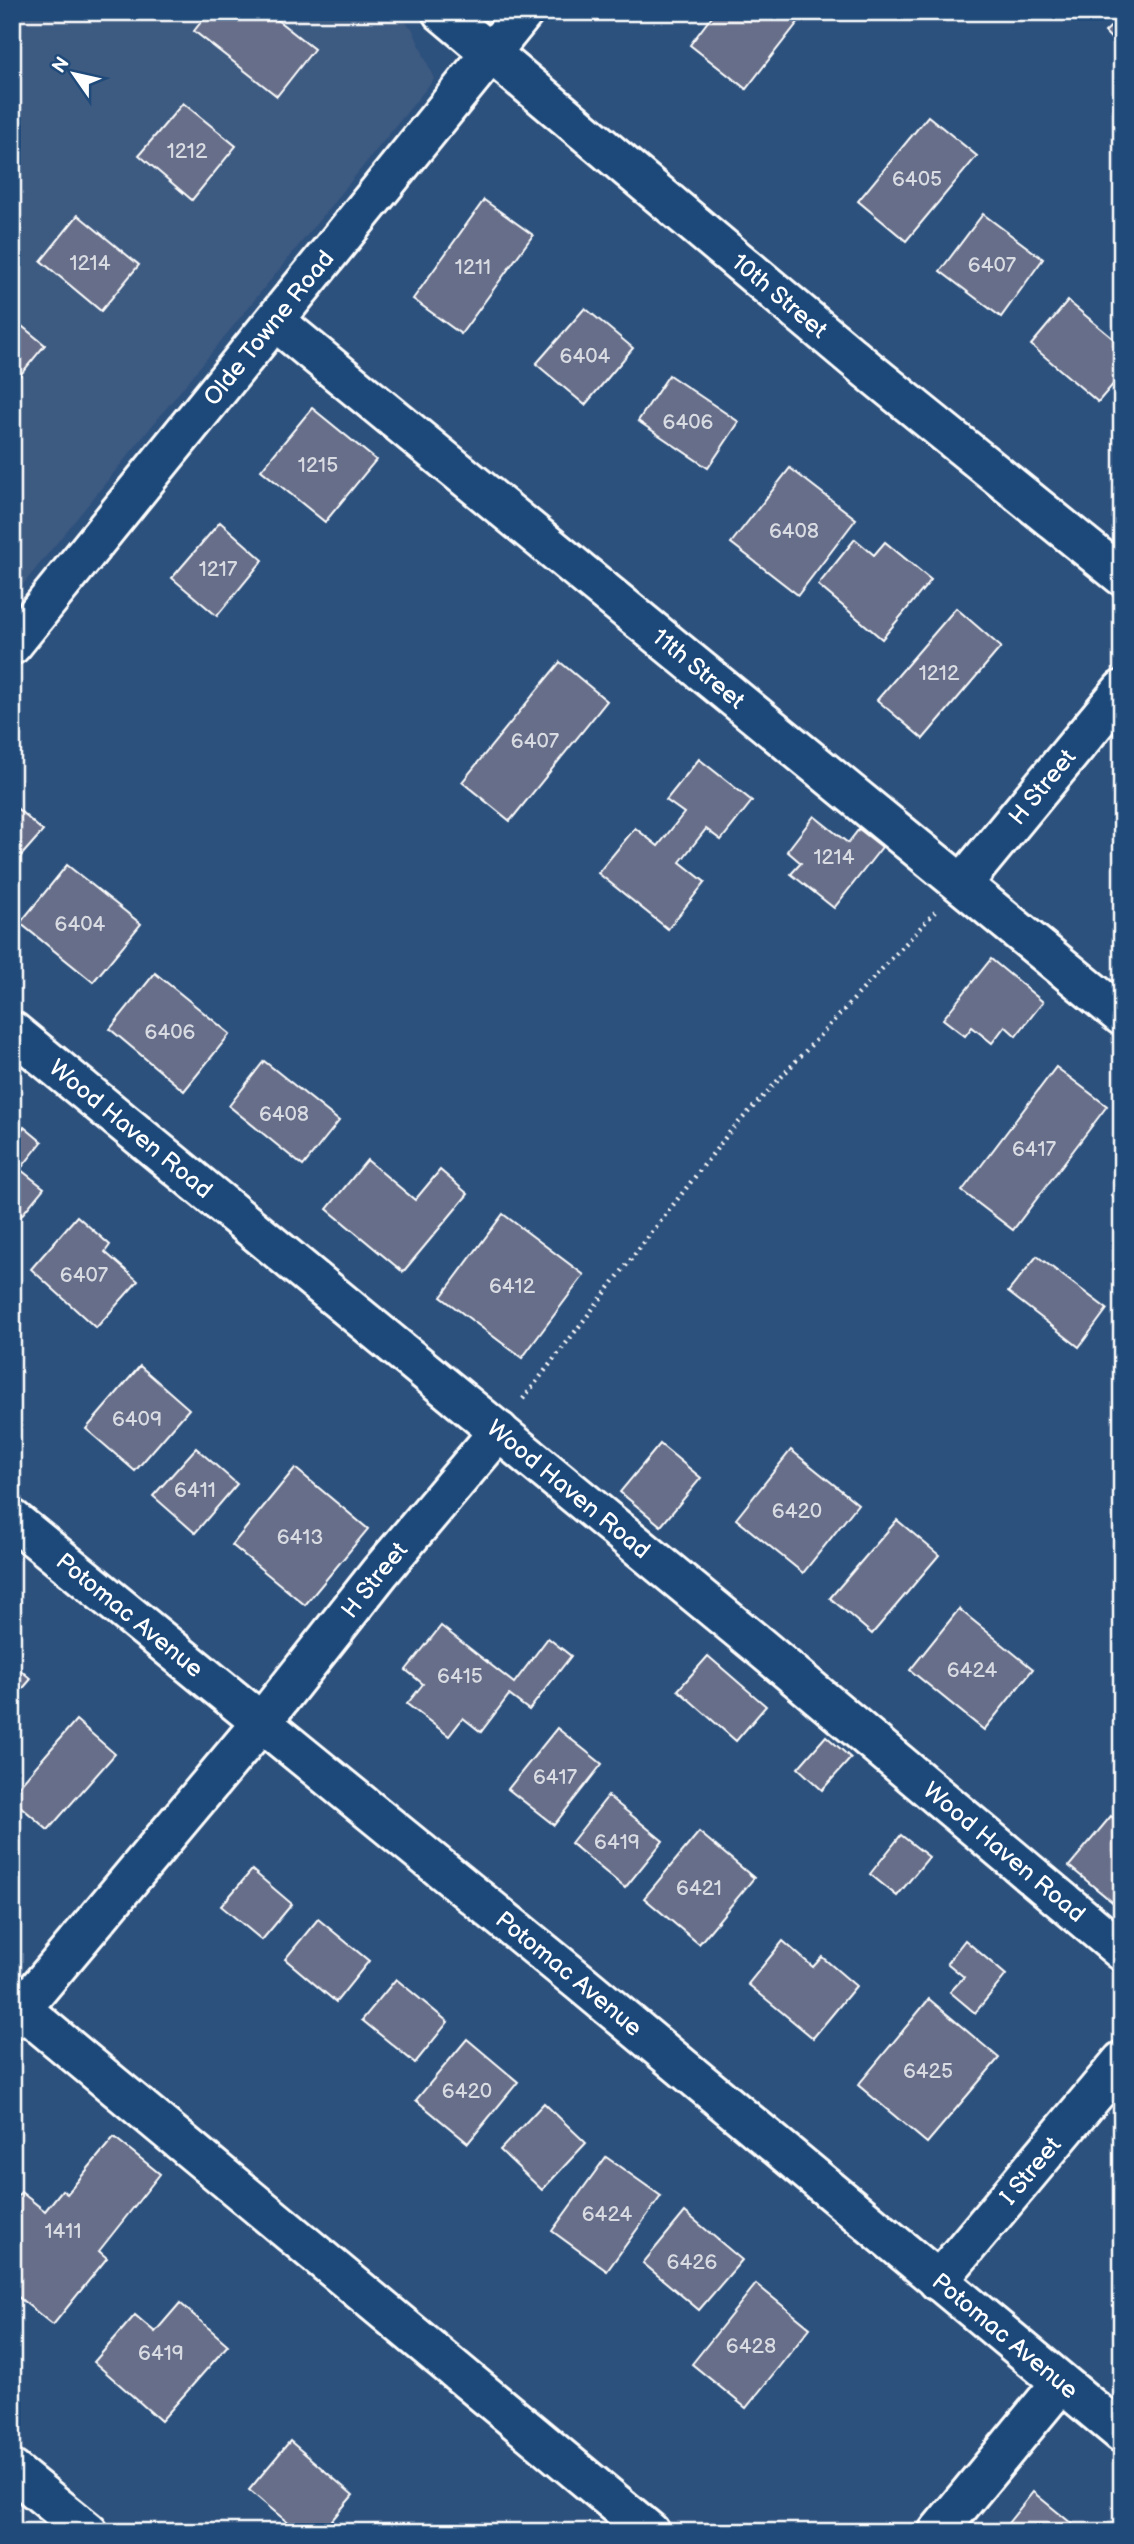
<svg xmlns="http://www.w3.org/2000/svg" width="1134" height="2544" font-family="'Balsamiq Sans',sans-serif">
	<rect width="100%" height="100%" fill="#2d517d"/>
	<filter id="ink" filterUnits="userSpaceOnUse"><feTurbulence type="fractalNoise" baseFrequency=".0143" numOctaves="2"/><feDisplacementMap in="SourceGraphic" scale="14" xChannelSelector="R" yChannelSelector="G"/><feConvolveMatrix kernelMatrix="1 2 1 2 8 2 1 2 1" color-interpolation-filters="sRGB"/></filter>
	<g filter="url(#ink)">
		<path fill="#3e5a81" d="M 12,12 L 393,12 L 412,28 L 434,79 L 12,598 Z"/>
		<g fill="#666e89" stroke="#fff" stroke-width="2">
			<path d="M 209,12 L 267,12 L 314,49 L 277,96 L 194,31 Z"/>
			<path d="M 715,12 L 806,12 L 746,89 L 690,45 Z"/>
			<path d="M 1122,16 L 1122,50 L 1105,32 Z"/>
			<path d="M 183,103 L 236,146 L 192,200 L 139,155 Z"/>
			<path d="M 928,116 L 977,156 L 906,241 L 858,201 Z"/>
			<path d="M 484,200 L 533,235 L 461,334 L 413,299 Z"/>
			<path d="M 983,214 L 1043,259 L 1001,317 L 940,271 Z"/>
			<path d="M 78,215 L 139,265 L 101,311 L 41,261 Z"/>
			<path d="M 1068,301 L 1122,346 L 1122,374 L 1098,402 L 1031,345 Z"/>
			<path d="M 585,308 L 633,348 L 585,405 L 536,364 Z"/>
			<path d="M 12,318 L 45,345 L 12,385 Z"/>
			<path d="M 669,375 L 739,422 L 708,468 L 638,421 Z"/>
			<path d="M 312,408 L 376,460 L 325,522 L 261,470 Z"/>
			<path d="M 790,468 L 856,519 L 798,595 L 731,543 Z"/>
			<path d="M 220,522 L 263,560 L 217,616 L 172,578 Z"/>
			<path d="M 855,539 L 874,555 L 885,542 L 931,580 L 882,639 L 818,585 Z"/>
			<path d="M 956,608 L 1001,647 L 923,739 L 877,700 Z"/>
			<path d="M 560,662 L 607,701 L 510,821 L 462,782 Z"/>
			<path d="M 699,759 L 752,801 L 721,840 L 706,829 L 680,862 L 705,882 L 668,929 L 598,873 L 635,828 L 658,846 L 684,813 L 666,800 Z"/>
			<path d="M 12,804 L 43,831 L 12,866 Z"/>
			<path d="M 814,816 L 848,843 L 859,829 L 882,847 L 834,908 L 791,874 L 801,863 L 787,851 Z"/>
			<path d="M 67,865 L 141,924 L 93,982 L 20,923 Z"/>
			<path d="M 991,959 L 1043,1002 L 1016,1036 L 1005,1026 L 992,1043 L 972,1027 L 965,1036 L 943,1019 Z"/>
			<path d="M 155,973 L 230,1034 L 184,1091 L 110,1029 Z"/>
			<path d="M 264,1061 L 339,1121 L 303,1166 L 229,1106 Z"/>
			<path d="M 1056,1067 L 1107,1106 L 1013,1230 L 962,1191 Z"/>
			<path d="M 24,1127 L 42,1142 L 22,1167 L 12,1159 L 12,1141 Z"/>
			<path d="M 367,1160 L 415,1200 L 440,1170 L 468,1194 L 403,1272 L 327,1209 Z"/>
			<path d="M 12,1163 L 44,1188 L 12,1227 Z"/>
			<path d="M 1122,1181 L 1122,1203 L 1111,1195 Z"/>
			<path d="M 503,1214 L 584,1275 L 522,1358 L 441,1297 Z"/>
			<path d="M 77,1216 L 110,1245 L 105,1252 L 138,1281 L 96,1328 L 31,1269 Z"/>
			<path d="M 1037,1256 L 1107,1309 L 1079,1347 L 1008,1292 Z"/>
			<path d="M 140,1366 L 189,1409 L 135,1471 L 86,1429 Z"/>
			<path d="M 660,1444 L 701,1478 L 661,1526 L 620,1492 Z"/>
			<path d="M 196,1448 L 237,1484 L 195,1533 L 153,1496 Z"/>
			<path d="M 791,1450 L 858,1504 L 803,1573 L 736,1519 Z"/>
			<path d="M 295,1468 L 368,1529 L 305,1605 L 232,1545 Z"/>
			<path d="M 897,1520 L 939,1555 L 872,1634 L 830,1598 Z"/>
			<path d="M 959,1609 L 1033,1669 L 984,1730 L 910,1670 Z"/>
			<path d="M 441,1626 L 514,1683 L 548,1638 L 571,1656 L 529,1710 L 509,1695 L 481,1732 L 463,1718 L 449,1736 L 407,1704 L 423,1684 L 406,1670 Z"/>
			<path d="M 708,1656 L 766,1706 L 736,1741 L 678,1690 Z"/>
			<path d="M 12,1663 L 31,1679 L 12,1701 Z"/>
			<path d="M 76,1720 L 115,1754 L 48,1830 L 12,1799 L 12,1794 Z"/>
			<path d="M 557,1728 L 602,1764 L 554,1825 L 508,1789 Z"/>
			<path d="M 826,1736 L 851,1758 L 822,1790 L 798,1768 Z"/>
			<path d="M 608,1796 L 663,1841 L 625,1888 L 571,1843 Z"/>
			<path d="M 1111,1816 L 1122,1825 L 1122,1910 L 1069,1866 Z"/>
			<path d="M 699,1832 L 754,1878 L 699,1944 L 644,1898 Z"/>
			<path d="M 901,1835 L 929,1857 L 897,1896 L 870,1874 Z"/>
			<path d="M 252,1870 L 292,1904 L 262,1940 L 221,1906 Z"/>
			<path d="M 318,1919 L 369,1961 L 336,2002 L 285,1959 Z"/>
			<path d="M 965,1940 L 1006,1975 L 975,2013 L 950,1992 L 964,1977 L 947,1963 Z"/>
			<path d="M 783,1941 L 813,1967 L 822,1957 L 856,1986 L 813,2038 L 748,1984 Z"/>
			<path d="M 396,1979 L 448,2022 L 415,2063 L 362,2020 Z"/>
			<path d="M 929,1999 L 999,2058 L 927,2143 L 858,2085 Z"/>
			<path d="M 467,2039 L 518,2082 L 468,2143 L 416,2100 Z"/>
			<path d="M 544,2103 L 586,2143 L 542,2190 L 500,2150 Z"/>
			<path d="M 114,2137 L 160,2174 L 99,2251 L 107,2258 L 53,2325 L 12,2292 L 12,2202 L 21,2192 L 45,2211 L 62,2190 L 67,2194 Z"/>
			<path d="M 606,2157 L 661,2196 L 607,2271 L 552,2231 Z"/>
			<path d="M 685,2212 L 742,2260 L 699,2310 L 643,2263 Z"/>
			<path d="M 756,2284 L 810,2328 L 746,2408 L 692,2364 Z"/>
			<path d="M 180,2303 L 228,2345 L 161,2421 L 94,2362 L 135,2315 L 155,2332 Z"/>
			<path d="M 290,2441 L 353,2495 L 322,2532 L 299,2532 L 249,2490 Z"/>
			<path d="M 1033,2492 L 1082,2532 L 1001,2532 Z"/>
		</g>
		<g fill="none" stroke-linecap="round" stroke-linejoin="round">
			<defs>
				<g id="minor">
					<path id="s1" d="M 442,12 L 869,371 L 1122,576"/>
					<path id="s2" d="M 275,321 L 1122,1016"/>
					<path id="s3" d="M 12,645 L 524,12"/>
					<path id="s4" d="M 962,884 L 1122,690"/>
					<path id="s5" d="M 12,1031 L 758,1645 L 1122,1951"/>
					<path id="s6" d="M 12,1519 L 581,1983 L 1122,2433"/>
					<path d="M 12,2001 L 650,2532"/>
					<path id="s7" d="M 12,2020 L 260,1724 L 380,1572 L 499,1431"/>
					<path id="s8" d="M 938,2281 L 1122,2061"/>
					<path d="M 12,2470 L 88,2532"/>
					<path d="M 938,2532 L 1061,2383"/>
				</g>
			</defs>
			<use href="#minor" stroke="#fff" stroke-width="44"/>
			<path stroke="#fff" stroke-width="4.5" stroke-dasharray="2 5" stroke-linecap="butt" d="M 523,1399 L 728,1134 L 935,912"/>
			<use href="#minor" stroke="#1f4a7a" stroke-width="38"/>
		</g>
	</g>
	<g text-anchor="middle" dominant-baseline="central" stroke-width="7" stroke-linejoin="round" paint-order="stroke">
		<g font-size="21" fill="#d9dbe2">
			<text x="187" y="151">1212</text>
			<text x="917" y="179">6405</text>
			<text x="90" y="263">1214</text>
			<text x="992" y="265">6407</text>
			<text x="473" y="267">1211</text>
			<text x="585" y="356">6404</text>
			<text x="688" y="422">6406</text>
			<text x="318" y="465">1215</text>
			<text x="794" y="531">6408</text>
			<text x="218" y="569">1217</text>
			<text x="939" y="673">1212</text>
			<text x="535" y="741">6407</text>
			<text x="834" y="857">1214</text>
			<text x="80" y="924">6404</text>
			<text x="170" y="1032">6406</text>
			<text x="284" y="1114">6408</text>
			<text x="1034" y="1149">6417</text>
			<text x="84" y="1275">6407</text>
			<text x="512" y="1286">6412</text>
			<text x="137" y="1419">6409</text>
			<text x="195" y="1490">6411</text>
			<text x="797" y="1511">6420</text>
			<text x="300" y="1537">6413</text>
			<text x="972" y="1670">6424</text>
			<text x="460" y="1676">6415</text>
			<text x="555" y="1777">6417</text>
			<text x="617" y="1842">6419</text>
			<text x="699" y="1888">6421</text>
			<text x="928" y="2071">6425</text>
			<text x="467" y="2091">6420</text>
			<text x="607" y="2214">6424</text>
			<text x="63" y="2231">1411</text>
			<text x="692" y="2262">6426</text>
			<text x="751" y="2346">6428</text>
			<text x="161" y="2353">6419</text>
		</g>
		<g font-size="24" fill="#fff" stroke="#1f4a7a">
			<text stroke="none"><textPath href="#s1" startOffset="441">10th Street</textPath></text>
			<text stroke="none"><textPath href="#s3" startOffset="408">Olde Towne Road</textPath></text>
			<text stroke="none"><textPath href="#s2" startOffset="548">11th Street</textPath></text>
			<text stroke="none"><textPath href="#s4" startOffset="126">H Street</textPath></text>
			<text stroke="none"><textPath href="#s5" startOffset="154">Wood Haven Road</textPath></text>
			<text stroke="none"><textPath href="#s5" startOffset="721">Wood Haven Road</textPath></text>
			<text stroke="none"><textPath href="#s7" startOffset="570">H Street</textPath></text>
			<text stroke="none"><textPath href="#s6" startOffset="152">Potomac Avenue</textPath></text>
			<text stroke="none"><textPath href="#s5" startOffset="1288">Wood Haven Road</textPath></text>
			<text stroke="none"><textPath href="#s6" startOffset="719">Potomac Avenue</textPath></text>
			<text stroke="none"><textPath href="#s8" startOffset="144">I Street</textPath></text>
			<text stroke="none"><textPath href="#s6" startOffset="1286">Potomac Avenue</textPath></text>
		</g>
	</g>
	<rect width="1134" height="2544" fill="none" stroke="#1f4a7a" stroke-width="42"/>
	<rect x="21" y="21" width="1092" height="2502" fill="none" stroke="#fff" stroke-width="2.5" filter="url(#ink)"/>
	<g transform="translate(74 74) rotate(304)" stroke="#1f4a7a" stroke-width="5" paint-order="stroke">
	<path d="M0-5L12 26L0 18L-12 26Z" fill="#ffffff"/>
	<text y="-10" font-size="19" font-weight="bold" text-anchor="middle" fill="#ffffff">N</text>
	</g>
</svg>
